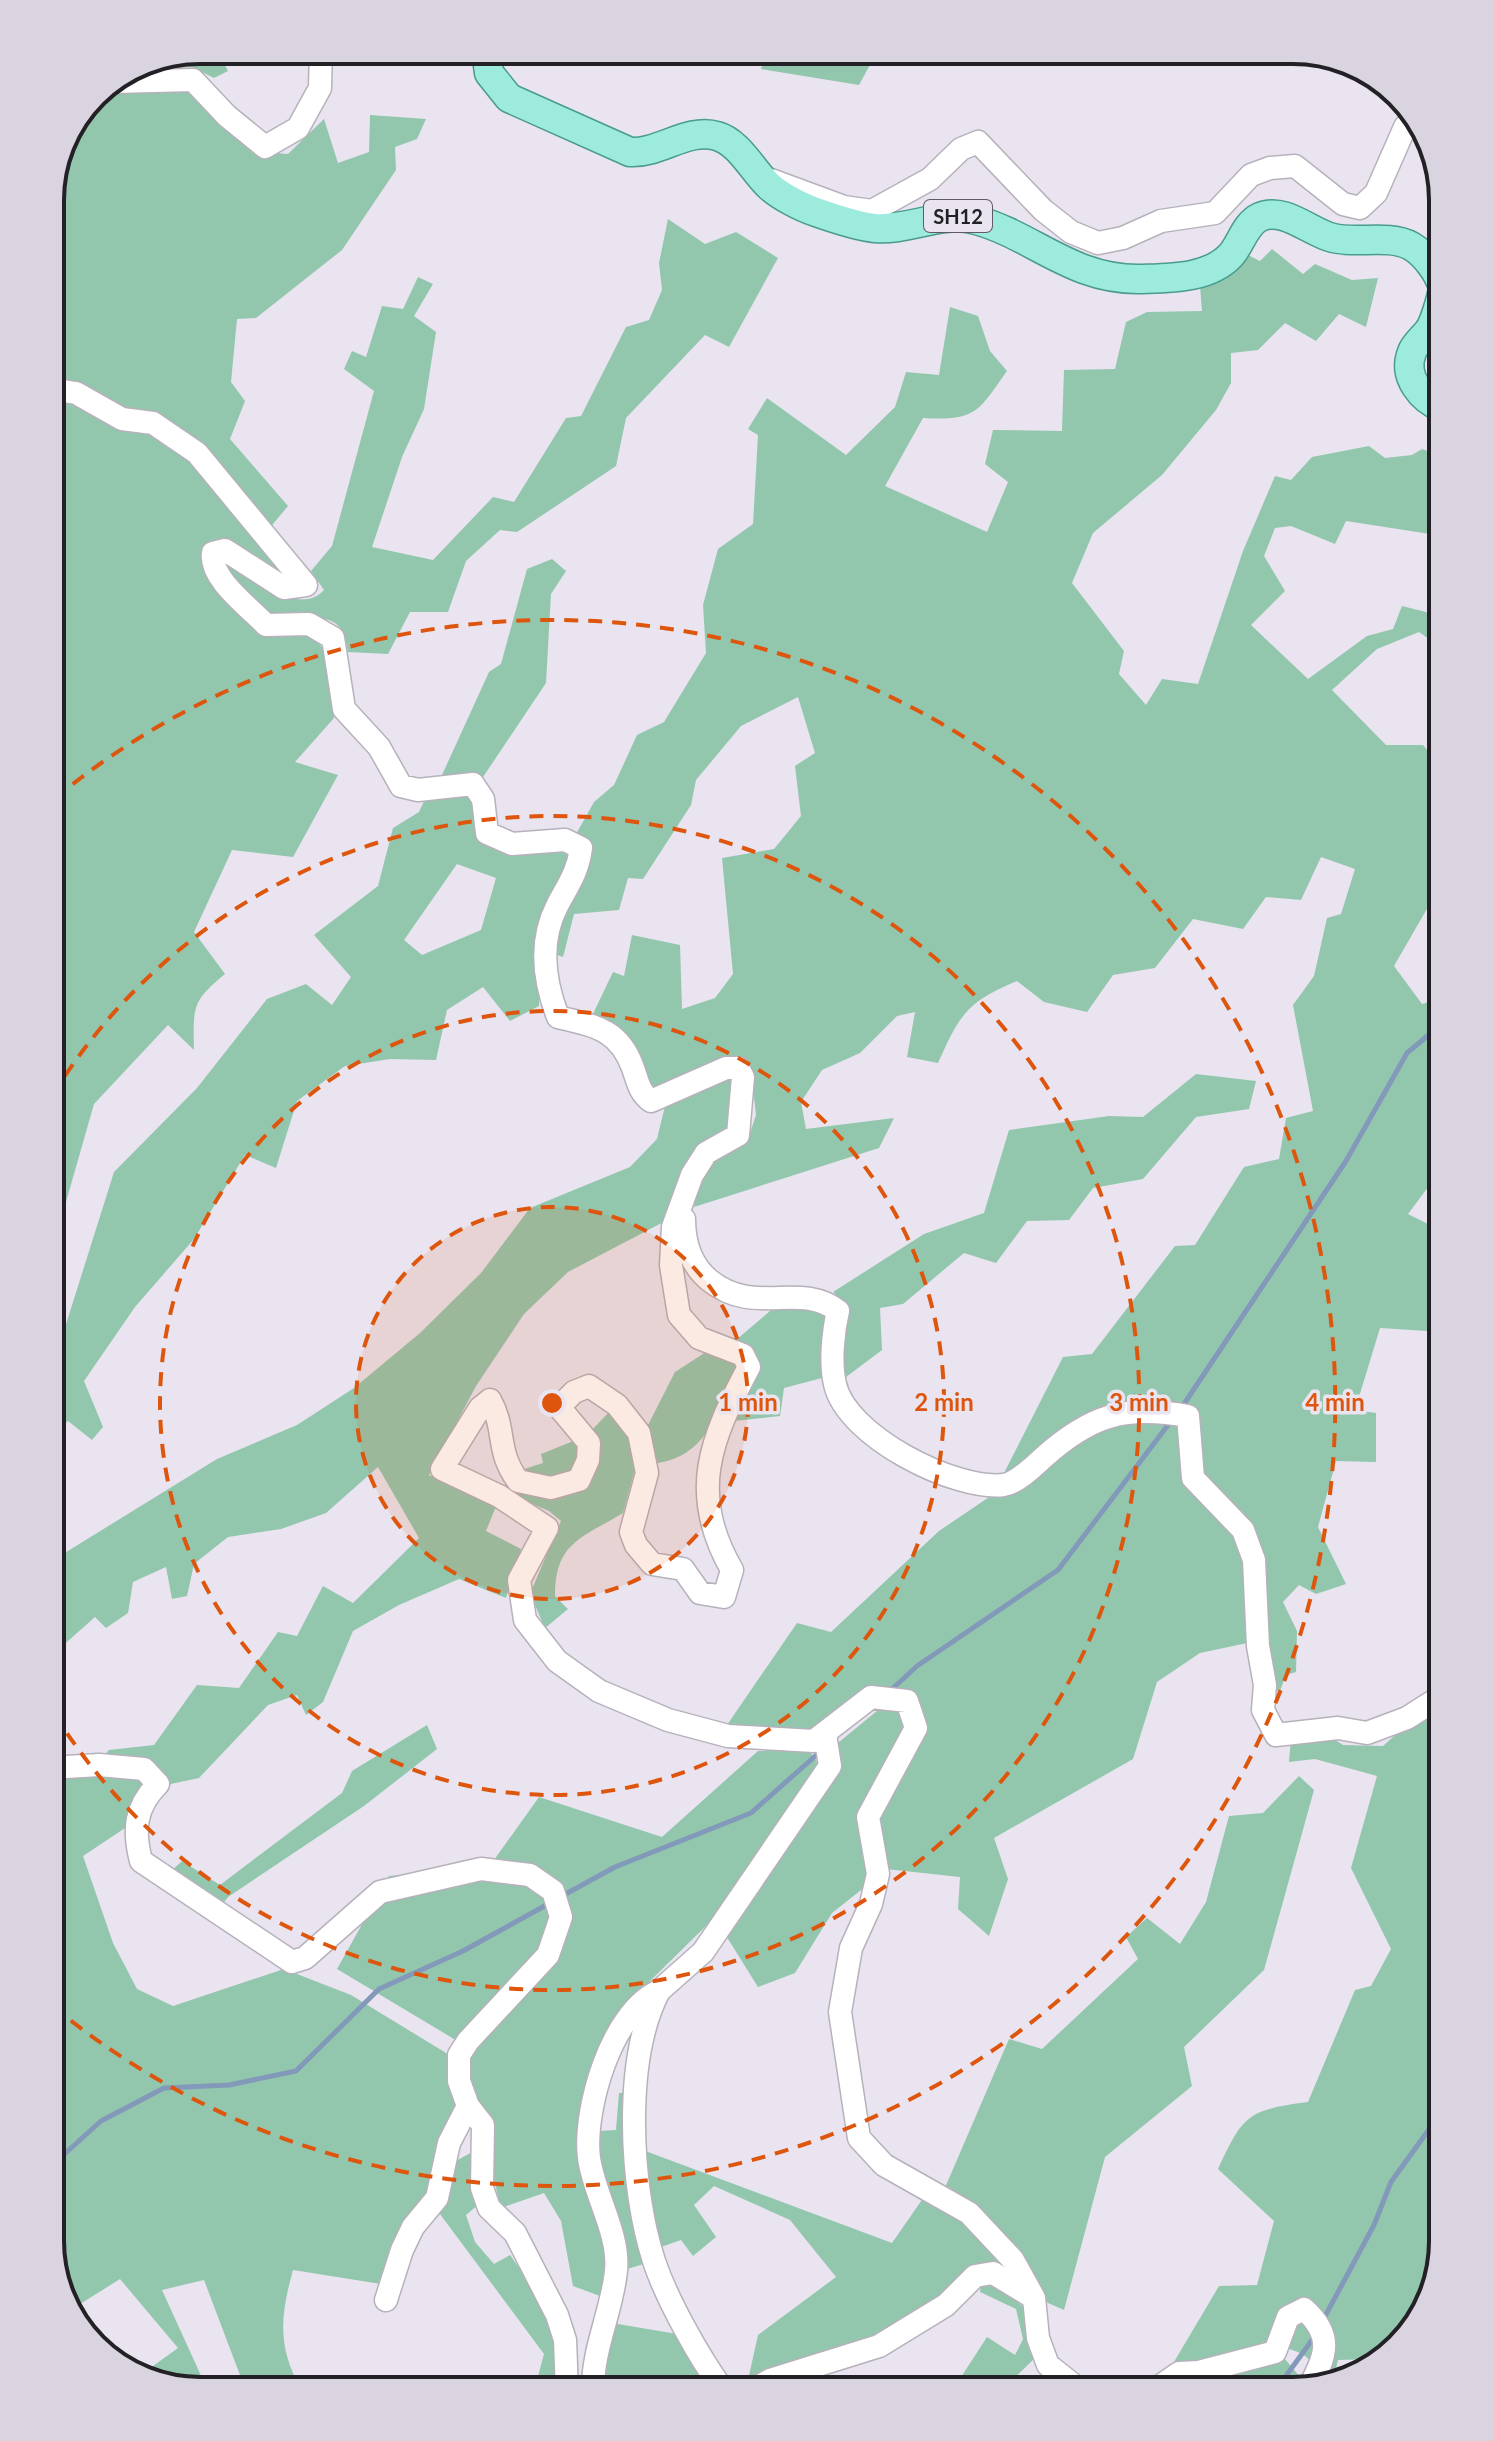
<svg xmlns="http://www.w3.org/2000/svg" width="1493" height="2441" font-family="Lato,sans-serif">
	<rect width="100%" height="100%" fill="#e9e4ef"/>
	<g fill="#92c7ae" fill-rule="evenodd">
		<path d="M 200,50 L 217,50 L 228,71 L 214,78 L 192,67 L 130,70 L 143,61 Z"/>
		<path d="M 768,50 L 878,50 L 859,85 L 761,69 Z"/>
		<path d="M 194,87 L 265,152 L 288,154 L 324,119 L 338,163 L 369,152 L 370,115 L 426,119 L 417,139 L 395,147 L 396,170 L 342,250 L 256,318 L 237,319 L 231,382 L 245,401 L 230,439 L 288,506 L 272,525 L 206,448 L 50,380 L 50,191 L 94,94 L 103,88 Z"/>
		<path d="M 668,219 L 705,244 L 736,232 L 778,258 L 729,347 L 705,335 L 626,418 L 616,466 L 517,532 L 500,530 L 466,561 L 448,612 L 410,612 L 388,654 L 348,652 C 342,601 307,626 274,616 C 257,611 253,597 242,586 C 233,576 226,575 223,562 C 249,576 299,618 324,590 L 311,571 L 332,546 L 374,391 L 344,369 L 352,351 L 366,357 L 382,306 L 403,309 L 418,277 L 433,284 L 414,316 L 436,332 L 424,409 L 402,457 L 372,547 L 433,560 L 493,497 L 514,502 L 566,418 L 581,416 L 626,327 L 649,320 L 662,290 L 659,263 Z"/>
		<path d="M 1272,249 L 1303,274 L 1315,264 L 1352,280 L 1378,278 L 1366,327 L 1339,314 L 1316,341 L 1285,323 L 1258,350 L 1231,353 L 1231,383 L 1216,410 L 1162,475 L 1093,533 L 1072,583 L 1124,651 L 1119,674 L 1146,705 L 1162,679 L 1198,684 L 1243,551 L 1275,476 L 1291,480 L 1312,457 L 1369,446 L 1385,458 L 1412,455 L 1422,449 L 1443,456 L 1443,536 L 1346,521 L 1335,544 L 1291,526 L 1275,528 L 1264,556 L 1285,591 L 1251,625 L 1308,679 L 1367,636 L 1393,629 L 1402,606 L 1426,612 L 1443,624 L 1443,649 L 1419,632 L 1377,649 L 1332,690 L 1386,745 L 1423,745 L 1443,769 L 1443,881 L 1394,966 L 1422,1004 L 1443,997 L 1443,1174 L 1438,1174 L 1408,1214 L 1436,1228 L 1443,1226 L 1443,1332 L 1380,1328 L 1355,1410 L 1376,1413 L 1376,1462 L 1336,1461 L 1318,1527 L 1346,1584 L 1316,1594 L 1299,1585 L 1283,1602 L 1297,1631 L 1296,1672 L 1286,1675 L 1280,1691 L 1268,1692 L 1259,1557 L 1199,1475 L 1195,1413 L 1116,1406 L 1002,1477 L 1063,1357 L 1092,1354 L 1175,1246 L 1195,1245 L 1244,1167 L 1279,1159 L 1286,1118 L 1313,1111 L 1293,1005 L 1314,976 L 1327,918 L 1341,914 L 1355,869 L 1321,857 L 1301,900 L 1266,897 L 1243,929 L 1193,919 L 1155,968 L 1113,975 L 1087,1012 L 1044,1002 L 1017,981 C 967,1002 960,1014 938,1063 L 907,1057 L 915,1012 L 897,1016 L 860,1053 L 822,1070 L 801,1102 L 806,1129 L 894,1118 L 879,1148 L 694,1207 L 699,1181 L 709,1165 L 749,1136 L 756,1115 L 751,1071 L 662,1088 L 651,1086 L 629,1038 L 592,1016 L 613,972 L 624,976 L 632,935 L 680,945 L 682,1009 L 715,998 L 733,974 L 722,858 L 774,849 L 801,816 L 795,766 L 815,753 L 798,697 L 741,726 L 696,780 L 691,805 L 643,879 L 628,878 L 619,910 L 574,914 L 563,957 L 552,953 L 575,836 L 594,802 L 614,785 L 637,735 L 664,722 L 706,653 L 703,605 L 718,549 L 753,524 L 758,435 L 748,429 L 767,398 L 846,455 L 895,407 L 906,372 L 939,375 L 950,307 L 978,316 L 990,351 L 1007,371 C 978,412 976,421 923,418 L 885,486 L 987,532 L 1008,482 L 985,464 L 993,430 L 1062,431 L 1064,370 L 1115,369 L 1126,322 L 1147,312 L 1202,311 L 1200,286 L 1242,252 L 1260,261 Z"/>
		<path d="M 50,395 L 142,428 L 200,465 L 288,575 L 215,548 L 229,599 L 312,637 L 323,648 L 334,718 L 295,762 L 338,775 L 293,857 L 232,850 L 194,932 L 225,974 C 192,1001 193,1007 194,1050 L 168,1025 L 94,1104 L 50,1258 Z"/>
		<path d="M 552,559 L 566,571 L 551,594 L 546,683 L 481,780 L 442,775 L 489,672 L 501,664 L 527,569 Z"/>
		<path d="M 471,790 L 479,832 L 576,852 L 539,943 L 539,1006 L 510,1021 L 483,987 L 447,1010 L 436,1060 L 390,1059 L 345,1066 L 297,1101 L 276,1168 L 245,1155 L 194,1239 L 135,1307 L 84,1381 L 103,1427 L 92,1440 L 68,1421 L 50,1437 L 50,1375 L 114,1172 L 197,1088 L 267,999 L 306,984 L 332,1005 L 351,977 L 314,935 L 378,886 L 393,828 L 419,812 L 428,793 ZM 457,864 L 496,878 L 481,930 L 422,955 L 404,940 Z"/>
		<path d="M 730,1074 L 738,1086 L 733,1136 L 706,1146 L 673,1217 L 568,1272 L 524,1314 L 476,1386 L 429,1475 L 497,1504 L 486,1531 L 521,1549 L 506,1598 L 459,1579 L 399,1605 L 353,1631 L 323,1702 L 306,1715 L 297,1695 L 268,1705 L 199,1778 L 166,1785 L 102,1758 L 109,1750 L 154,1745 L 197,1685 L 239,1688 L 278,1632 L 297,1636 L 323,1586 L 353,1603 L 419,1538 L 378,1467 L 326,1513 L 281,1529 L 228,1537 L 194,1564 L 187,1596 L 172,1599 L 166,1567 L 133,1582 L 128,1613 L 106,1628 L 95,1617 L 50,1657 L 50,1562 L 217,1459 L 297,1425 L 354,1388 L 420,1333 L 481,1273 L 530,1208 L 630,1167 L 657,1139 L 665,1106 Z"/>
		<path d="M 1196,1074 L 1256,1081 L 1249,1109 L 1196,1117 L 1143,1179 L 1093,1188 L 1069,1220 L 1027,1221 L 996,1263 L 964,1253 L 903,1304 L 880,1308 L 882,1350 L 842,1380 L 845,1303 L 833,1292 L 924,1234 L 984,1213 L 1009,1130 L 1109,1116 L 1143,1117 Z"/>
		<path d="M 776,1306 L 814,1306 L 829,1317 L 829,1357 L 822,1378 L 784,1388 L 780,1416 L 726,1422 L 753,1371 L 730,1345 Z"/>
		<path d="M 706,1352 L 735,1361 L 738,1370 C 717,1414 706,1459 651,1464 L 655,1450 L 646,1429 L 675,1372 Z"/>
		<path d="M 613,1408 L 640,1451 L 623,1513 C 582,1538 555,1542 555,1596 L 568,1609 L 545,1628 L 530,1594 L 561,1521 L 549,1511 L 514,1496 L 519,1487 L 571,1488 L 590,1432 Z"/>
		<path d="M 1143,1422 L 1180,1425 L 1187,1480 L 1241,1540 L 1252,1642 L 1200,1653 L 1157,1682 L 1133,1759 L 994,1838 L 1008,1879 L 989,1936 L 958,1909 L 960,1877 L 886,1869 L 875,1817 L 910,1754 L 909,1696 L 866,1693 L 809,1734 L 727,1725 L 797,1623 L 831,1632 L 939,1531 L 1094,1426 Z"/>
		<path d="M 581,1438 L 583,1460 L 565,1481 L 518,1471 L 543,1463 L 541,1454 Z"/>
		<path d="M 1443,1629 L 1443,1682 L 1430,1689 L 1433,1632 Z"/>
		<path d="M 1443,1700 L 1443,2241 L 1418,2324 L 1378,2359 L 1338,2360 L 1333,2381 L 1316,2385 C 1315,2380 1316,2371 1314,2367 C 1295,2327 1204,2360 1171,2367 L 1219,2286 L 1257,2285 L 1274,2221 L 1218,2169 C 1243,2115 1247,2110 1308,2102 L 1355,1990 L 1371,1986 L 1391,1949 L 1351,1868 L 1377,1776 L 1315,1759 L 1289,1762 L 1291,1738 L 1326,1734 L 1343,1745 L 1383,1746 L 1411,1721 Z"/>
		<path d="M 883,1706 L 901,1707 L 912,1728 L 879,1787 L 875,1879 L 832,1913 L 795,1973 L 758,1987 L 725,1934 L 833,1747 Z"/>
		<path d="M 427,1725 L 437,1749 L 364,1806 L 228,1897 L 221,1906 L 168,1874 L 182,1861 L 220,1885 L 342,1793 L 352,1771 Z"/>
		<path d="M 809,1750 L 822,1769 L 711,1921 L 651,1980 L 605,2042 L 584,2091 L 579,2160 L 612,2269 L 600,2296 L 573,2286 L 561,2221 L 544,2193 L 501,2208 L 468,2075 L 469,2048 L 337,1969 L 389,1876 L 489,1867 L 539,1797 L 662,1837 L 758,1751 Z"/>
		<path d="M 89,1770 L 146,1776 L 125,1828 L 83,1856 L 113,1943 L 137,1989 L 173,2006 L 284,1969 L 351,1995 L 451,2056 L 456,2113 L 430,2193 L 381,2284 L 293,2270 C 280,2317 277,2347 302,2391 L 246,2391 L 204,2280 L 162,2290 L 208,2391 L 191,2391 L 142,2374 L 178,2348 L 120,2279 L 69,2311 L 66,2307 L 50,2240 L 50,1780 L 54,1776 Z"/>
		<path d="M 1299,1776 L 1314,1790 L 1264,1970 L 1184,2047 L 1192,2086 L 1105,2157 L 1064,2310 L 1039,2299 L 944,2190 L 1009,2039 L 1042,2049 L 1138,1959 L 1126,1937 L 1147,1918 L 1180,1944 L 1206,1902 L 1229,1816 L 1263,1813 Z"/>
		<path d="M 633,2092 L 650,2262 L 624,2270 L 594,2155 L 599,2131 L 616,2130 L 619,2093 Z"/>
		<path d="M 640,2149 L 892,2243 L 926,2194 L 967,2220 L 1025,2287 L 994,2268 L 877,2343 L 746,2389 L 758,2335 L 836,2277 L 790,2220 L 714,2186 L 694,2205 L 716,2237 L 693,2256 L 681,2240 L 658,2248 Z"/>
		<path d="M 476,2150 L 479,2204 L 466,2215 L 475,2242 L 494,2264 L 510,2255 C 546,2305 559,2329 559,2391 L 534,2391 L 544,2354 L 437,2210 L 454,2162 Z"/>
		<path d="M 981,2284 L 996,2284 L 1026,2309 L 1037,2356 L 1001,2391 L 952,2391 L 987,2337 L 1015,2355 L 1023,2339 L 1016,2309 L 980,2292 Z"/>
		<path d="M 612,2323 L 683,2335 L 712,2391 L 603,2391 L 600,2387 Z"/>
		<path d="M 1269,2359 L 1285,2359 L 1305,2383 L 1292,2391 L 1167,2391 L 1182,2380 L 1223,2378 Z"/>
	</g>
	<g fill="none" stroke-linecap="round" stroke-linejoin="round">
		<g stroke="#8299b9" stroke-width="5">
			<path d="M 1182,1407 L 1346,1161 L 1407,1053 L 1443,1023"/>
			<path d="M 890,1691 L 917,1666 L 1058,1570 L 1171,1421"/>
			<path d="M 562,1896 L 615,1867 L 751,1813 L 822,1750"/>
			<path d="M 50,2167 L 101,2121 L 164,2088 L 229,2085 L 296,2071 L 379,1989 L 463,1951 L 550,1903"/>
			<path d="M 1323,2320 L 1374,2225 L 1391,2182 L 1443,2110"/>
			<path d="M 1275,2391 L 1315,2336"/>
		</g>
		<defs>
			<g id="minor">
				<path d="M 113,82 L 193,80 L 227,116 L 265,147 L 298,128 L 320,88 L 321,50"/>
				<path d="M 771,180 L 844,207 L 872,211 L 930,179 L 961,149 L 978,142 L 1043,210 L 1071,232 L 1098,243 L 1123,238 L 1161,221 L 1215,213 L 1251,175 L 1270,168 L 1295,166 L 1343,204 L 1360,208 L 1376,193 L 1405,127 L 1421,126"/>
				<path d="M 50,389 L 76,393 L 122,419 L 153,423 L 197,453 L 306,585 L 284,588 L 225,550 L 213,553 C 209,578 249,607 266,625 L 309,624 L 333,638 L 344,709 L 379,747 L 401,786 L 418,790 L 473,784 L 483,799 L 487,833 L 512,844 L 565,840 L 581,848 C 578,872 568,885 557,906 C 539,941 544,981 558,1017 C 595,1026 619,1029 633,1068 C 638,1082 639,1092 651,1101 L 726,1068 L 738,1068 L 743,1077 L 738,1135 L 706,1153 L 692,1175 L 673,1227 L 671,1265 L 679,1315 L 699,1338 L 743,1355 L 749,1367 C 710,1440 688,1493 732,1570 L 724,1597 L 700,1593 L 683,1569 L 652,1564 L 636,1545 L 631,1532 L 647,1473 L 639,1433 L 617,1405 L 589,1386 L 574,1392 L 559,1407 L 589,1443 L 588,1460 L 579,1480 L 551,1488 L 518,1481 C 495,1449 507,1431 490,1400 L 480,1408 L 442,1469 L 499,1496 L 547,1528 L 519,1580 L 525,1620 L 557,1661 L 599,1691 L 668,1720 L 728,1736 L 814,1741 L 871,1697 L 907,1701 L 916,1728 L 868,1817 L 878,1874 L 871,1904 L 851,1948 L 840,2012 L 859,2138 L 884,2165 L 969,2213 L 1013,2260 L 1034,2298 L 1038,2338 L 1048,2365 L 1081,2391"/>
				<path d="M 684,1219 C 684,1242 690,1264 709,1280 C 754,1317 800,1281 838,1311 C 833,1332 830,1363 835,1384 C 846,1436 955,1491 1004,1485 C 1017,1483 1034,1466 1044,1457 C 1091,1415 1125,1405 1188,1416 L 1193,1478 L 1243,1530 L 1254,1560 L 1258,1646 L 1265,1685 L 1263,1710 L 1276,1735 L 1338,1728 L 1367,1733 L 1407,1718 L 1443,1695"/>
				<path d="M 50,1768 L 99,1765 L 144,1769 L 158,1784 C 135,1807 133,1830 141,1861 L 292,1962 L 305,1958 L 380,1892 L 481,1869 L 530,1875 L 553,1891 L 561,1917 L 548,1955 L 468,2041 L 459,2055 L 459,2081 L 468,2106 L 483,2125 L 482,2188 L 489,2208 L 515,2233 L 557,2315 L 565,2340 L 567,2391"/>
				<path d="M 659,1991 L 703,1952 L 830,1766 L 825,1734"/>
				<path d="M 386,2300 L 402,2250 L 413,2227 L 437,2198 L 449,2143 L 468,2106"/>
				<path d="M 593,2391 C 592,2350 612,2311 616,2271 C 620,2234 594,2195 589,2158 C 583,2111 611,2012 659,1991 C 623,2060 630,2187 654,2261 C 667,2300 699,2357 723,2390 L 730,2391"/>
				<path d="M 751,2391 L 770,2380 L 879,2346 L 946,2305 L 975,2276 L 993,2273 L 1031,2296"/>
				<path d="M 1153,2391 L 1179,2373 L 1199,2372 L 1275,2352 L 1288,2317 L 1304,2309 C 1333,2335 1327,2355 1309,2387"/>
			</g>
			<g id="major">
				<path d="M 486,50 L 489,73 L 509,98 L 630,152 C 659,154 688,127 717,136 C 739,142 753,171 769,186 C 780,196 801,207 816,212 C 833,218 857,226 875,228 C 909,231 942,210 976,220 C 1034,236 1072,280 1140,279 C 1169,278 1209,279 1231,255 C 1241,244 1245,224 1260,217 C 1284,206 1311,233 1333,238 C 1357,244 1389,234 1411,246 C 1425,254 1439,273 1443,288"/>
				<path d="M 1443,408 C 1422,400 1402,377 1412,352 C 1415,343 1426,336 1431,327 C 1437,315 1440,302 1443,290"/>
			</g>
		</defs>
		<use href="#minor" stroke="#b6b1bb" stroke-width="25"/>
		<use href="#major" stroke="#489b8e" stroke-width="31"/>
		<use href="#minor" stroke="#fff" stroke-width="22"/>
		<use href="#major" stroke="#9debdd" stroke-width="28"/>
	</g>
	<circle cx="552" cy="1403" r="196" fill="#de560d" fill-opacity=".12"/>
	<g fill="none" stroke="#de560d" stroke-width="4" stroke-dasharray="14 10">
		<circle cx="552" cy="1403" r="196"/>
		<circle cx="552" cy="1403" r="392"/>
		<path d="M52 1096A587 587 0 1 1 52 1710"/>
		<path d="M54 799A783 783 0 1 1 54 2007"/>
	</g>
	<g text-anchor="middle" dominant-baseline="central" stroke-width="7" stroke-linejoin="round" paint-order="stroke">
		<rect fill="#e9e4ef" stroke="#5e5c62" stroke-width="2" x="924" y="200" width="68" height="32" rx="6"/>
		<g font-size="20" font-weight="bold" fill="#232125">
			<text x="958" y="216">SH12</text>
		</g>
	</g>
	<path d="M0 0H1493V2441H0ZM200 64H1293A136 136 0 0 1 1429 200V2241A136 136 0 0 1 1293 2377H200A136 136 0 0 1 64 2241V200A136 136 0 0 1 200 64Z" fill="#d9d4df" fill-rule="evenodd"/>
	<path fill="none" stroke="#232125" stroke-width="4" d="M200 64H1293A136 136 0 0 1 1429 200V2241A136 136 0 0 1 1293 2377H200A136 136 0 0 1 64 2241V200A136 136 0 0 1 200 64Z"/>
	<circle cx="552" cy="1403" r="12" fill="#de560d" stroke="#e9e4ef" stroke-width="4"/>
	<g font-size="24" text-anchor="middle" font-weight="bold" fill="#de560d" stroke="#e9e4ef" stroke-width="7" stroke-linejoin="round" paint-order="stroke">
		<text x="748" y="1411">1 min</text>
		<text x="944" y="1411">2 min</text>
		<text x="1139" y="1411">3 min</text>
		<text x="1335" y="1411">4 min</text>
	</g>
</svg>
